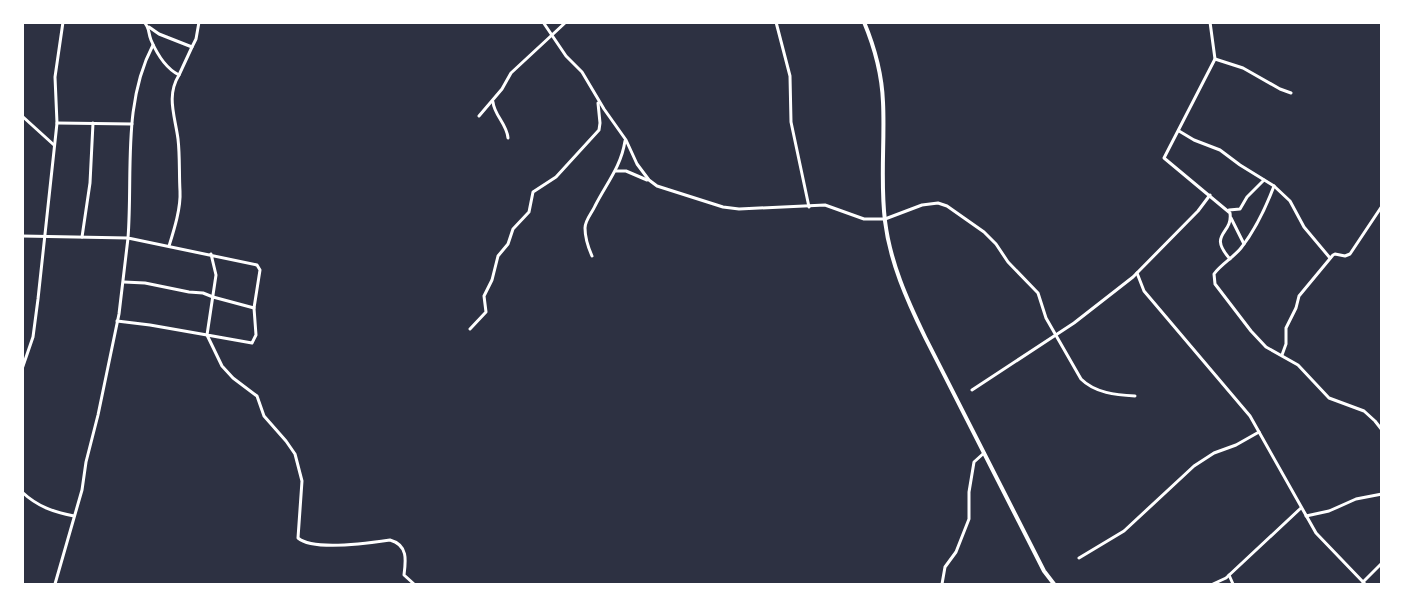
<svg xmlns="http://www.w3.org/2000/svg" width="1404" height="607" font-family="Lato,sans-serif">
	<rect width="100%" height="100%" fill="#2d3142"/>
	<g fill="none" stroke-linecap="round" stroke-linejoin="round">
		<g stroke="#fff" stroke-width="3">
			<path d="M 144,22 C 150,28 148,33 151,40 C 157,54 165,68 179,75 C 166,96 175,116 178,139 C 180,156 179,174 180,191 C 181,208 174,230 169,246"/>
			<path d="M 543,22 L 566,56 L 582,72 L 604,109 L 626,140 L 637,164 L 649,180 L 657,186 L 723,207 L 739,209 L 825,205 L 864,219 L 885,219 L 922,205 L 938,203 L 947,206 L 984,232 L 996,244 L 1008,262 L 1038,293 L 1046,318 L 1081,379 C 1095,393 1116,395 1135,396"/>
			<path d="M 776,22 L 790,76 L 791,122 L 809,207"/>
			<path d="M 1210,22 L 1215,59 L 1164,158 L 1230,213 C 1233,235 1207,233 1230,259"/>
			<path d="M 149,27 L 159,34 L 192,47 L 196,39 L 199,22"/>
			<path d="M 153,45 C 122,104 133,173 128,238 L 257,265 L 260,270 L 254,308 L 256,335 L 252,343 L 207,335 L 216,275 L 211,254"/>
			<path d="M 1215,59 L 1243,68 L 1280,89 L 1291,93"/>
			<path d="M 179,75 L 192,47"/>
			<path d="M 493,102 C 494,115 507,124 508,138"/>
			<path d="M 22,116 L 54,145"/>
			<path d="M 479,116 L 502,89 L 511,73 L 566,22"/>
			<path d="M 57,123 L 132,124"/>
			<path d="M 1179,131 L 1194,140 L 1220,150 L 1240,165 L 1274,186 L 1290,201 L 1304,227 L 1330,258"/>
			<path d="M 616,171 L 626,171 L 647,180"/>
			<path d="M 1274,186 C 1266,207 1255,230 1241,248 C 1233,258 1221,264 1214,274 L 1215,284 L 1251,331 L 1266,347 L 1298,365 L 1329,398 L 1364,411 L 1375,421 L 1382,430"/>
			<path d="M 1229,210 L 1240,209 L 1247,197 L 1264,180"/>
			<path d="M 1231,218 L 1244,244"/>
			<path d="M 22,236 L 128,238 L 119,314 L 98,415 L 86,462 L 82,490 L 55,584"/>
			<path d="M 82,237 L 90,183 L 93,123"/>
			<path d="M 592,256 C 588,247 585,237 585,228 C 585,220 592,213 595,206 C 606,184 621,167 625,141"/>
			<path d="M 1137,273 L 1144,291 L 1250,416 L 1316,533 L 1365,584"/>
			<path d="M 124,282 L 145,283 L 189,292 L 203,293 L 213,297 L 254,308"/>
			<path d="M 117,321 L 150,325 L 207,335 L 222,366 L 233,378 L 257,396 L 264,416 L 286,441 L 295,454 L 302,481 L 298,538 C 313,551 370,543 390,540 C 408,545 406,560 404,575 L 414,584"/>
			<path d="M 470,329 L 486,312 L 484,296 L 492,280 L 498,256 L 508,244 L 513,229 L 529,212 L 533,192 L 556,177 L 599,130 L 600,123 L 598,103"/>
			<path d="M 1282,355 L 1286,344 L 1286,328 L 1296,308 L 1299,296 L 1333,255 L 1335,254 L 1345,256 L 1350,254 L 1382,206"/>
			<path d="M 22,369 L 33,337 L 38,299 L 57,123 L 55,77 L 63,22"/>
			<path d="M 972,390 L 1074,323 L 1133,277 L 1198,211 L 1210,195"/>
			<path d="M 22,492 C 38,507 54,512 74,516"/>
			<path d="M 1306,516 L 1329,511 L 1356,499 L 1382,494"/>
			<path d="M 1079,558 L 1124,531 L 1194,466 L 1214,453 L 1236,445 L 1259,432"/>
			<path d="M 1229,575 L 1233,584"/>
			<path d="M 1363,582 L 1382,563"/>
			<path d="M 942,584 L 945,567 L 956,552 L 969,519 L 969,492 L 974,462 L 984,453"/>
			<path d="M 1213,584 L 1226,578 L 1301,508"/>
		</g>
		<path stroke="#fff" stroke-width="4" d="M 864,22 C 874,46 882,76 883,102 C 885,142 880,181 885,221 C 890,262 907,300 925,337 L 1044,571 L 1054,584"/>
	</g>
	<rect width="1404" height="607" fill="none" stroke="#ffffff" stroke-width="48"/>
</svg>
